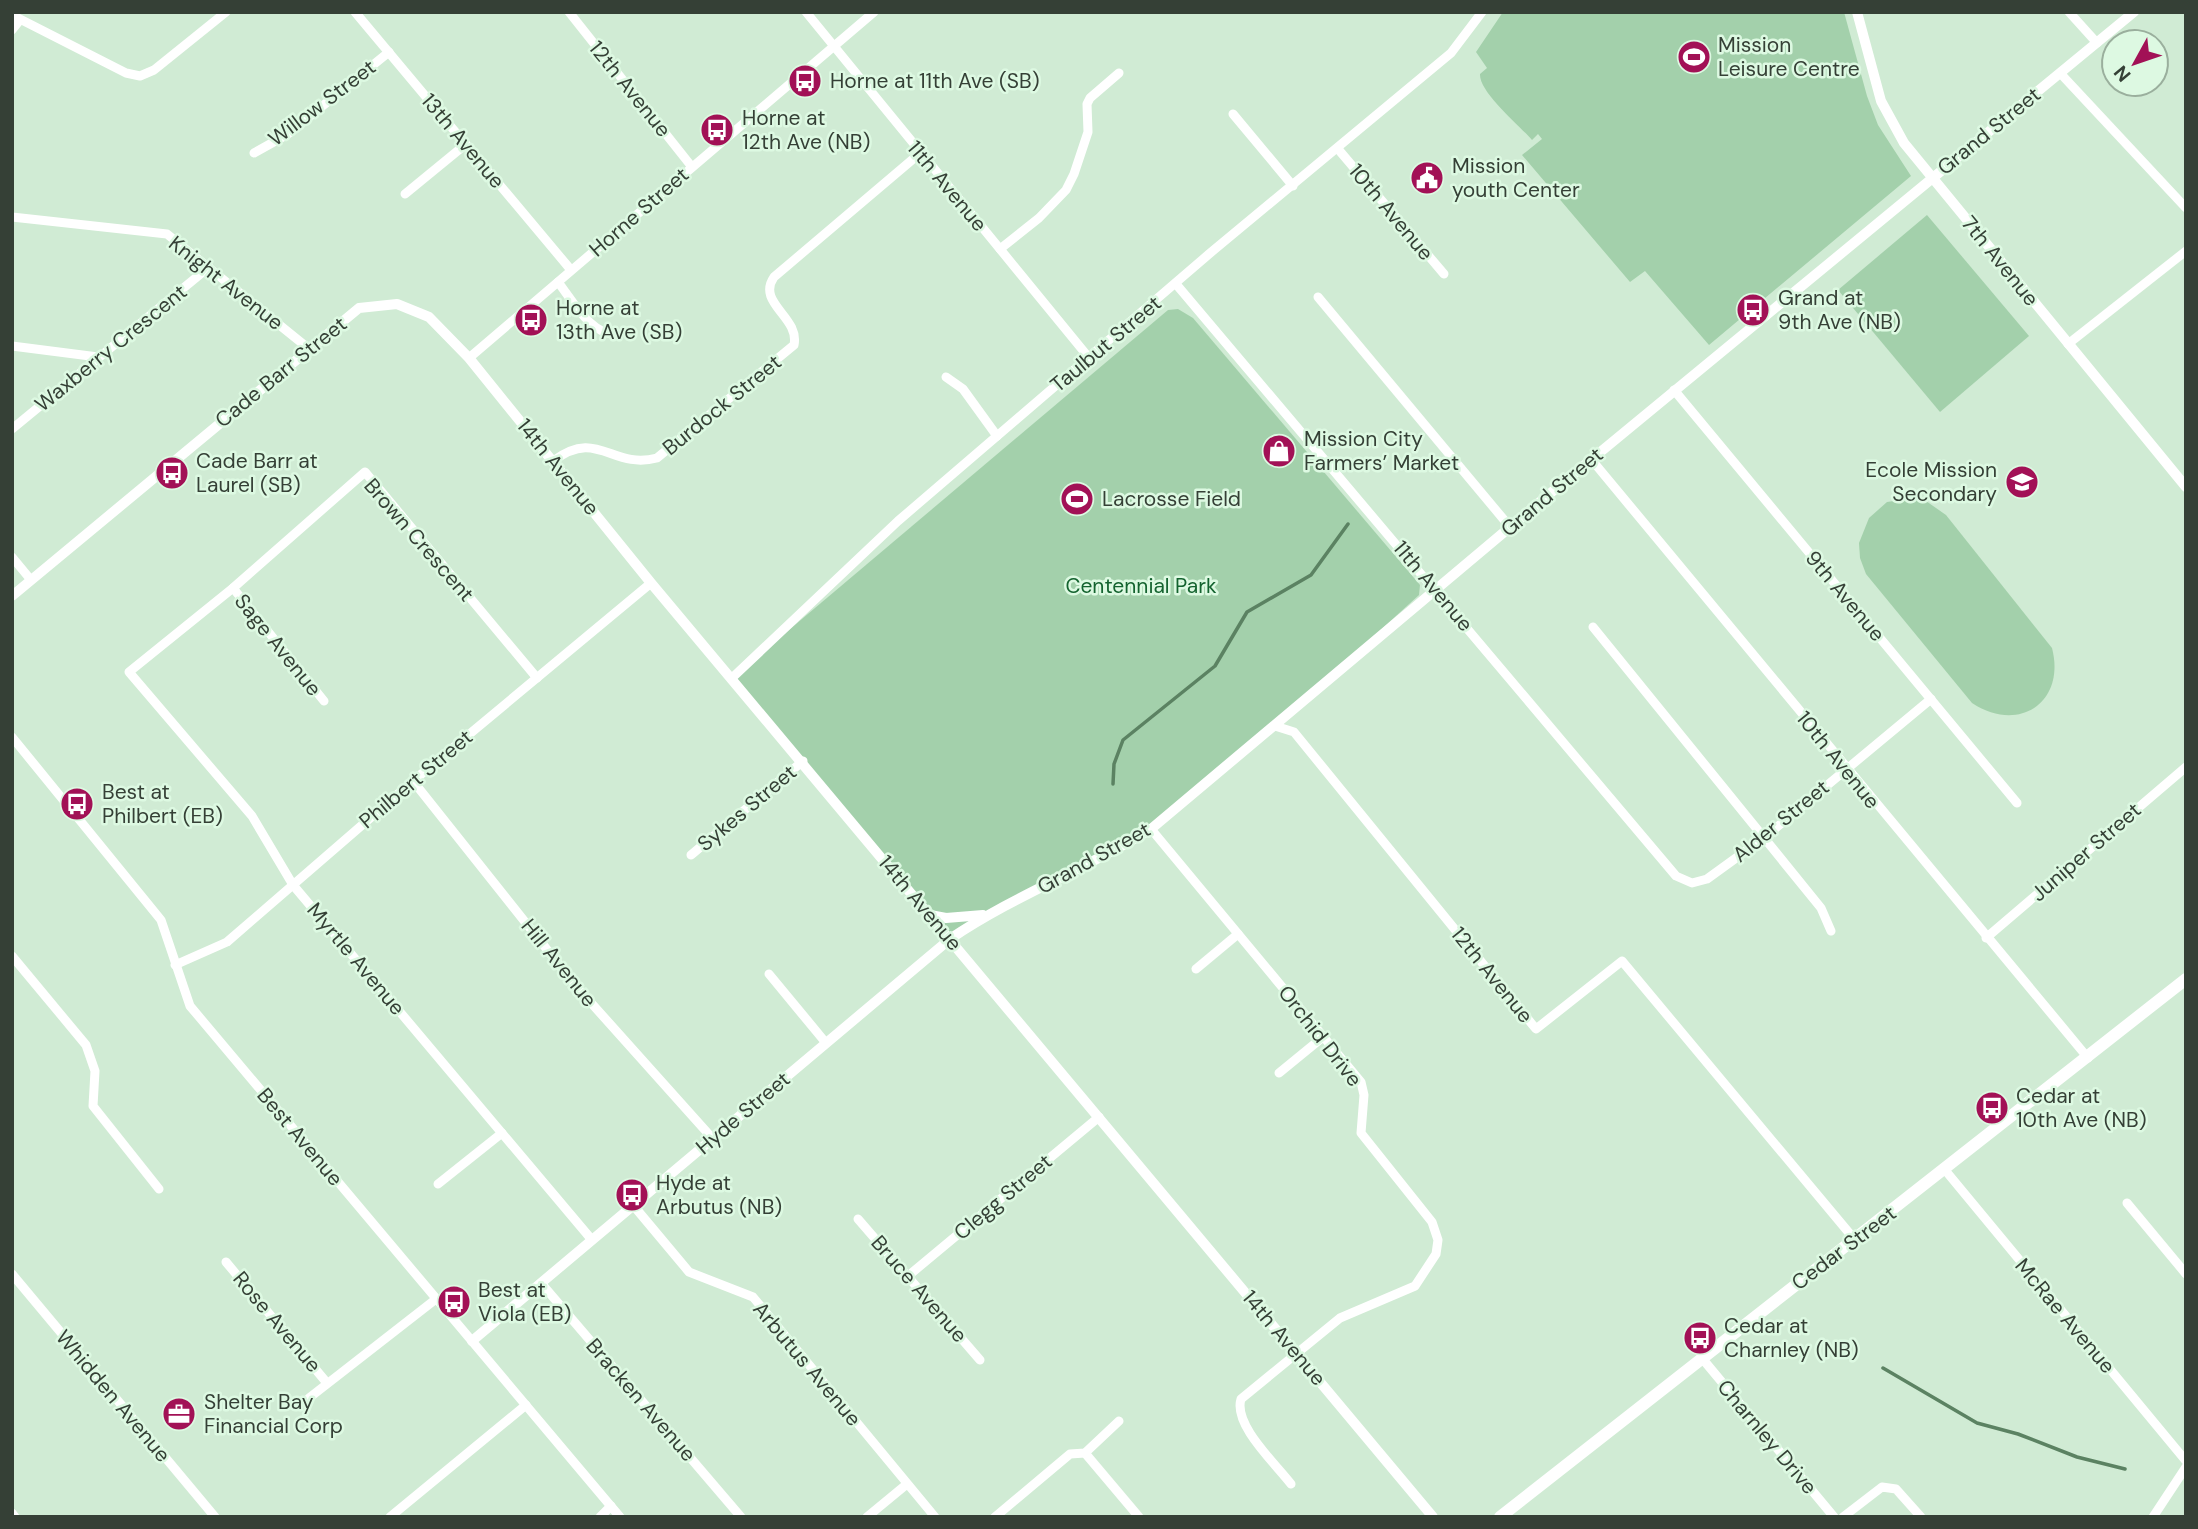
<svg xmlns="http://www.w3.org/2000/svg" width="2198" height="1529" font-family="'DM Sans',sans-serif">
	<rect width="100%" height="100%" fill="#d0ebd4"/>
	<g fill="#a3d0ab">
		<path d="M 1503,12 L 1844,12 L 1867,96 L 1878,125 L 1911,176 L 1709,345 L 1645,271 L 1630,282 L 1522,155 L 1542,139 L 1538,134 L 1532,140 C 1519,125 1479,92 1480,74 L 1487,68 L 1476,52 Z"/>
		<path d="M 1927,215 L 2029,336 L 1940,412 L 1838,290 Z"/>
		<path d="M 1178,309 L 1193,318 L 1420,585 L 1419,595 L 1284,718 L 1151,829 L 950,939 L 732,678 L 1168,310 Z"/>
		<path d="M 1914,498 L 1926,501 L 1946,515 L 2052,648 C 2066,702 2019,734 1972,703 L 1866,574 L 1860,558 L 1859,543 L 1869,518 L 1887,502 Z"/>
	</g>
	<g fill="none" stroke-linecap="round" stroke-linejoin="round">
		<g stroke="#5b8262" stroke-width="3.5">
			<path d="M 1113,784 L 1114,764 L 1123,740 L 1215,666 L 1247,612 L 1311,575 L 1348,524"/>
			<path d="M 1883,1368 L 1977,1423 L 2018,1434 L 2077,1457 L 2125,1469"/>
		</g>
		<g stroke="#fff" stroke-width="9">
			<path d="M 355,12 L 571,270"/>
			<path d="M 569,12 L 692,167"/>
			<path d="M 806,12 L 1090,359"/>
			<path d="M 2069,12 L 2097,43"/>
			<path d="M 12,15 L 126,73 L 140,76 L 154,70 L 226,12"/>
			<path d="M 12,30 L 20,20"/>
			<path d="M 2060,73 L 2186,208"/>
			<path d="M 1233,114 L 1293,186"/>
			<path d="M 1338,149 L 1444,274"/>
			<path d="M 254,153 L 288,134 L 389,52"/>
			<path d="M 405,194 L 466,144"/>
			<path d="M 12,217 L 167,234 L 308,348"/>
			<path d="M 1000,249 L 1039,218 L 1066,190 L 1074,174 L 1088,132 L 1087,104 L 1090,98 L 1119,73"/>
			<path d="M 558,282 C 572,300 593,339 620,334"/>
			<path d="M 1176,284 L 1676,876 L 1692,883 L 1707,879 L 1765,837 L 1931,699"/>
			<path d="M 1318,297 L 1510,527"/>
			<path d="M 2068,344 L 2186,251"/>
			<path d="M 12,346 L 98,357"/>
			<path d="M 469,358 L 874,12"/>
			<path d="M 946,377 L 963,389 L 997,436"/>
			<path d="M 1674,390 L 2017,803"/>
			<path d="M 12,429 L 209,267"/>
			<path d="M 1591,459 L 2088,1058"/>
			<path d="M 553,461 C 598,427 611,470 657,458 L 794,345 C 800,317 756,303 774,277 L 919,154"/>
			<path d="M 12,557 L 31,580"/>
			<path d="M 233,588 L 324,701"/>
			<path d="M 1593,627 L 1821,908 L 1831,931"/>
			<path d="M 537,678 L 365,472 L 233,588 L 129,672 L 252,816 L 293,885 L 592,1240"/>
			<path d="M 732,678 L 898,521 L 1209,254 L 1451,53 L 1482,12"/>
			<path d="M 1275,726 L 1294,732 L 1536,1029 L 1622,961 L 1855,1240"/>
			<path d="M 12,737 L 161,920 L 190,1006 L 620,1517"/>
			<path d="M 413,781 L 576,986 L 713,1139"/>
			<path d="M 1151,829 L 1361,1082 L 1364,1095 L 1361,1133 L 1432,1222 L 1438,1240 L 1436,1254 L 1415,1286 L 1340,1318 L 1241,1399 C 1233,1425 1276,1464 1291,1484"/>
			<path d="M 691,855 L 803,761"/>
			<path d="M 1986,938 L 2186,767"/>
			<path d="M 12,956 L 86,1045 L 95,1071 L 93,1106 L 159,1189"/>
			<path d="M 175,965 L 227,942 L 413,781 L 651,583"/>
			<path d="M 1196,969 L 1238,934"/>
			<path d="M 769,974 L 826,1043"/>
			<path d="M 1279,1073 L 1323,1037"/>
			<path d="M 1945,1170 L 2186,1461"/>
			<path d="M 438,1184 L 502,1133"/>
			<path d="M 2127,1203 L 2186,1274"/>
			<path d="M 633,1205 L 689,1272 L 753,1297 L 935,1517"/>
			<path d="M 858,1219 L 980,1360"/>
			<path d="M 226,1262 L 327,1383"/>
			<path d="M 12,1274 L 215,1517"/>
			<path d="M 908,1276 L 1099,1117"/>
			<path d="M 541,1283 L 741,1517"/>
			<path d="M 1701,1357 L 1834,1517"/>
			<path d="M 309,1398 L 436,1299"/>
			<path d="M 1085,1453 L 1139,1517"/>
			<path d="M 12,1513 L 15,1517"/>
			<path d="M 390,1517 L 526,1405"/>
			<path d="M 600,1517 L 611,1506"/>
			<path d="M 867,1517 L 907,1484"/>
			<path d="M 995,1517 L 1070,1454 L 1085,1453 L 1119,1421"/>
			<path d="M 1843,1517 L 1882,1487 L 1896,1489 L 1921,1517"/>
			<path d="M 2153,1517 L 2186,1467"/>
		</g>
		<g stroke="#fff" stroke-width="10">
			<path d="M 1857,12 L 1881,101 L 1904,143 L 2186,487"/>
			<path d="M 12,596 L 359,308 L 397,304 L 429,317 L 469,358 L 651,583 L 1433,1517"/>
			<path d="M 930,915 L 946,918 L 983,915"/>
			<path d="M 472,1341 L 950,939 C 1013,896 1086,869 1151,829 L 1547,496 L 2134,12"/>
		</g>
		<path stroke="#fff" stroke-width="12" d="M 1500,1517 L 2186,979"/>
	</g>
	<defs>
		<symbol id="stadium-disc" viewBox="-11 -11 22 22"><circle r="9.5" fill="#a21156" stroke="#ddf9e2"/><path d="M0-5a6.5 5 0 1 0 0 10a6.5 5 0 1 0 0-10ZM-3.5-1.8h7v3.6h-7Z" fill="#fff"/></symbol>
		<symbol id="bus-disc" viewBox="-11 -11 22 22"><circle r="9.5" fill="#a21156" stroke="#ddf9e2"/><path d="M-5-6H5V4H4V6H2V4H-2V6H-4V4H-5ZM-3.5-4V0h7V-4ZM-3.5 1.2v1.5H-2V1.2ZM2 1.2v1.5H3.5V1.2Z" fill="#fff"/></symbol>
		<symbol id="civic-disc" viewBox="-11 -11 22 22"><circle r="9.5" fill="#a21156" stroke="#ddf9e2"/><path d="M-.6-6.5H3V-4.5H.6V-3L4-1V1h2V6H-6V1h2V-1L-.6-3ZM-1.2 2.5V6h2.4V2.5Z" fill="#fff"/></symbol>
		<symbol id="shop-disc" viewBox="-11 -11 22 22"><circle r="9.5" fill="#a21156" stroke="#ddf9e2"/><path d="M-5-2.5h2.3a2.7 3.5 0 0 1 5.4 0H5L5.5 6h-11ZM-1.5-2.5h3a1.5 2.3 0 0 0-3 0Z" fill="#fff"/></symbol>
		<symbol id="school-disc" viewBox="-11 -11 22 22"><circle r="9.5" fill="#a21156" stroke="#ddf9e2"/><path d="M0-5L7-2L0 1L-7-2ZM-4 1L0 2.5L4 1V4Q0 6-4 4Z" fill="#fff"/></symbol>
		<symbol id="office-disc" viewBox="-11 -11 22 22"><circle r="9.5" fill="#a21156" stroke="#ddf9e2"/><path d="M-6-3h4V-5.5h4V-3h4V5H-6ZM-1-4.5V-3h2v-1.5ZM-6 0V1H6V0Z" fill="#fff"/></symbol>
	</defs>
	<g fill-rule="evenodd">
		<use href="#stadium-disc" x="1675" y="38" width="38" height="38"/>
		<use href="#bus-disc" x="786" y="62" width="38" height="38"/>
		<use href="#bus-disc" x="698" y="111" width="38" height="38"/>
		<use href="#civic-disc" x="1408" y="159" width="38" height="38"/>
		<use href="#bus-disc" x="1734" y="291" width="38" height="38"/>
		<use href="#bus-disc" x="512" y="301" width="38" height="38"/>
		<use href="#shop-disc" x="1260" y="432" width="38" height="38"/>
		<use href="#bus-disc" x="153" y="454" width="38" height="38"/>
		<use href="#school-disc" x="2003" y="463" width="38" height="38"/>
		<use href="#stadium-disc" x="1058" y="480" width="38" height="38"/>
		<use href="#bus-disc" x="58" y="785" width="38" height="38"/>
		<use href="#bus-disc" x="1973" y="1089" width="38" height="38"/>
		<use href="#bus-disc" x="613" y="1176" width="38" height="38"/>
		<use href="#bus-disc" x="435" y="1283" width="38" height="38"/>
		<use href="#bus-disc" x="1681" y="1319" width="38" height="38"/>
		<use href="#office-disc" x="160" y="1395" width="38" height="38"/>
	</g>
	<g text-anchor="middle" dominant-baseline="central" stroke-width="5" stroke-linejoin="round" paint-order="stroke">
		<g font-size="21" fill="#354036" stroke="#ddf9e2" text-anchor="start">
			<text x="1718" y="45">Mission<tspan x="1718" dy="24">Leisure Centre</tspan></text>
			<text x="830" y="81">Horne at 11th Ave (SB)</text>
			<text x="742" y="118">Horne at<tspan x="742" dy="24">12th Ave (NB)</tspan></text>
			<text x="1452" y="166">Mission<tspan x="1452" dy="24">youth Center</tspan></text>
			<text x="1778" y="298">Grand at<tspan x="1778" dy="24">9th Ave (NB)</tspan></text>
			<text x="556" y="308">Horne at<tspan x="556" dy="24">13th Ave (SB)</tspan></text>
			<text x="1304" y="439">Mission City<tspan x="1304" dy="24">Farmers’ Market</tspan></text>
			<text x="196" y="461">Cade Barr at<tspan x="196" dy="24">Laurel (SB)</tspan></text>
			<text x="1997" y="470" text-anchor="end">Ecole Mission<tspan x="1997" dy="24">Secondary</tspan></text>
			<text x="1102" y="499">Lacrosse Field</text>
			<text x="102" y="792">Best at<tspan x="102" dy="24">Philbert (EB)</tspan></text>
			<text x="2016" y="1096">Cedar at<tspan x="2016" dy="24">10th Ave (NB)</tspan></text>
			<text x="656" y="1183">Hyde at<tspan x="656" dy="24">Arbutus (NB)</tspan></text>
			<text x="478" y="1290">Best at<tspan x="478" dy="24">Viola (EB)</tspan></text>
			<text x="1724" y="1326">Cedar at<tspan x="1724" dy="24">Charnley (NB)</tspan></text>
			<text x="204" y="1402">Shelter Bay<tspan x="204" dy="24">Financial Corp</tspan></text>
		</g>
		<g font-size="21" fill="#354036" stroke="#ddf9e2">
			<text transform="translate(630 89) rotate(51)">12th Avenue</text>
			<text transform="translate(322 103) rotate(-37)">Willow Street</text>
			<text transform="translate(1989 131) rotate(-39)">Grand Street</text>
			<text transform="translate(463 141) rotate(50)">13th Avenue</text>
			<text transform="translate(947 186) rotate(50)">11th Avenue</text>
			<text transform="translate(639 212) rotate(-41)">Horne Street</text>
			<text transform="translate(1391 212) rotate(50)">10th Avenue</text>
			<text transform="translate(2000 261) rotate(51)">7th Avenue</text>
			<text transform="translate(226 283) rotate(38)">Knight Avenue</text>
			<text transform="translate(1106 344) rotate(-40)">Taulbut Street</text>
			<text transform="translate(111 348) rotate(-39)">Waxberry Crescent</text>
			<text transform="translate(281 372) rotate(-39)">Cade Barr Street</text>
			<text transform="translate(722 405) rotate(-39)">Burdock Street</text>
			<text transform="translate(558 467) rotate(51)">14th Avenue</text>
			<text transform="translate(1552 492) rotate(-40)">Grand Street</text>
			<text transform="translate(419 540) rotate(49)">Brown Crescent</text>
			<text transform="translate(1433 586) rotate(50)">11th Avenue</text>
			<text transform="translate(1845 596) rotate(50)">9th Avenue</text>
			<text transform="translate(278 645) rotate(51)">Sage Avenue</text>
			<text transform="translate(1838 760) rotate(51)">10th Avenue</text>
			<text transform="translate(416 779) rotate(-40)">Philbert Street</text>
			<text transform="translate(747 808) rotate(-40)">Sykes Street</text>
			<text transform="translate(1781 821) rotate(-39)">Alder Street</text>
			<text transform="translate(2086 852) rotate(-41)">Juniper Street</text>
			<text transform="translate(1094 858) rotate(-29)">Grand Street</text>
			<text transform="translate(920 903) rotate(50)">14th Avenue</text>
			<text transform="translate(356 959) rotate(50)">Myrtle Avenue</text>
			<text transform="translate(559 963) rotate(51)">Hill Avenue</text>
			<text transform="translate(1492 975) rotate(51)">12th Avenue</text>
			<text transform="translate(1320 1036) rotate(52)">Orchid Drive</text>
			<text transform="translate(743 1113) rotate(-40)">Hyde Street</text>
			<text transform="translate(300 1137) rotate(50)">Best Avenue</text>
			<text transform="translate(1003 1197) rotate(-40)">Clegg Street</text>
			<text transform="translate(1844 1248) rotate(-37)">Cedar Street</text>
			<text transform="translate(919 1289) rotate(49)">Bruce Avenue</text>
			<text transform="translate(2065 1316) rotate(50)">McRae Avenue</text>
			<text transform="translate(277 1322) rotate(50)">Rose Avenue</text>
			<text transform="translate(1284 1338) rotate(50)">14th Avenue</text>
			<text transform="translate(807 1364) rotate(50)">Arbutus Avenue</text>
			<text transform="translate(113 1396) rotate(50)">Whidden Avenue</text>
			<text transform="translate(641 1400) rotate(49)">Bracken Avenue</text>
			<text transform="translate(1767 1437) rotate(50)">Charnley Drive</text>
		</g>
		<g font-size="21" fill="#14632f" stroke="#ddf9e2">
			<text x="1141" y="586">Centennial Park</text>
		</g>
	</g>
	<rect width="2198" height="1529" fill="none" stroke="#354036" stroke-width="28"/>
	<g transform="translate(2135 63) rotate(230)"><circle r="33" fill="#ddf9e2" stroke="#9aaf9d" stroke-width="2"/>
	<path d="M0-5L12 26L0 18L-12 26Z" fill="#a21156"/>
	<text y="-10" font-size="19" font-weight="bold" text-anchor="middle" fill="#354036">N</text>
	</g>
</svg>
